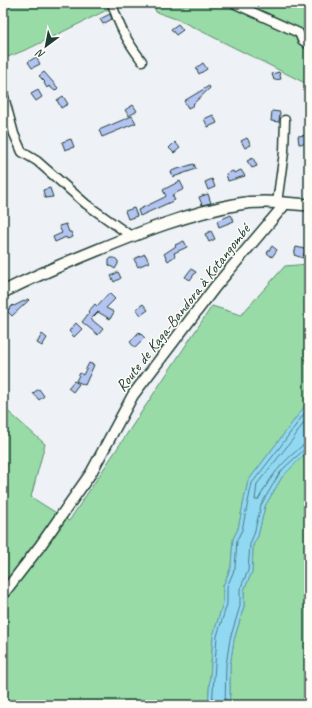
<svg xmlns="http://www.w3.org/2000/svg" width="312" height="708" font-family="Caveat,sans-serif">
	<rect width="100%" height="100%" fill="#eef1f6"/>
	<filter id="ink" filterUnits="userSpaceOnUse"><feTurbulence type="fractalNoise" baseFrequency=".025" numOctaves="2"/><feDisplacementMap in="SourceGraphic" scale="8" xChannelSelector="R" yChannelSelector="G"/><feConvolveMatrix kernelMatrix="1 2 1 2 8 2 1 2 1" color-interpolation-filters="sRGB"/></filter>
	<g filter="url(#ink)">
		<g fill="#98dba7" stroke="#5c8c6e">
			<path d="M 3,3 L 117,3 L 117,5 L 30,48 L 3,59 Z"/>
			<path d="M 153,3 L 309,3 L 309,85 L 179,20 L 156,12 Z"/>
			<path d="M 309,264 L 309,401 L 248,481 L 238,529 L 233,539 L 231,567 L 223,586 L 223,603 L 213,636 L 208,705 L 3,705 L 3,407 L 45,444 L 31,497 L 69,521 L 212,306 L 241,315 L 285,266 Z"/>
			<path d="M 309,450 L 309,705 L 229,705 L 230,693 L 230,665 L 234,640 L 244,606 L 244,590 L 252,572 L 253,545 L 258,536 L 265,506 L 282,477 Z"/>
		</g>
		<path fill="#91d8f3" stroke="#639aa7" d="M 309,401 L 309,450 L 282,477 L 265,506 L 258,536 L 253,545 L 252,572 L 244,590 L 244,606 L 234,640 L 230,665 L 230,693 L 229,705 L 208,705 L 213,636 L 223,603 L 223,586 L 231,567 L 233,539 L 238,529 L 248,481 Z"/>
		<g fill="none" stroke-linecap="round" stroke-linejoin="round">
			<g stroke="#4d7b80" stroke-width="1">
				<path d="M 309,415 L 293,439 L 257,484 L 255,500 L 258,500 C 269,480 276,469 294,453 C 299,449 302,444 309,443"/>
				<path d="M 212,705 L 217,636 L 227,604 L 227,587 L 235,568 L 237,540 L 242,530 L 252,483 L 280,447 L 309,407"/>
				<path d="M 225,705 L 226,665 L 230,639 L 240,606 L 240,589 L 248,571 L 250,544 L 254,534 L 261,505 L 279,474 L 285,467 L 305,449 L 309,448"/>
			</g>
		</g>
		<g fill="#b3c4f3" stroke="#1f3d34">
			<path d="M 110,14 L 112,19 L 103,24 L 100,19 Z"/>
			<path d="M 178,24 L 183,30 L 176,35 L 171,29 Z"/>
			<path d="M 36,57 L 40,64 L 32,68 L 28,62 Z"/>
			<path d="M 203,63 L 207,69 L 199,74 L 196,68 Z"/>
			<path d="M 44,72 L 58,88 L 55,91 L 49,86 L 47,88 L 44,83 L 45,82 L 39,76 Z"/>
			<path d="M 279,72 L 281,79 L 274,80 L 272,74 Z"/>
			<path d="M 209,86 L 210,88 L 193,104 L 194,105 L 188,108 L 184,101 Z"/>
			<path d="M 38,90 L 42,97 L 36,101 L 31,94 Z"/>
			<path d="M 63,96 L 68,104 L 61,108 L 57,100 Z"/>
			<path d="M 133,105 L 137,111 L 129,116 L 125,110 Z"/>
			<path d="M 272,111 L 280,112 L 279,122 L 271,121 Z"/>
			<path d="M 213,115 L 217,123 L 208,127 L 204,119 Z"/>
			<path d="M 132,116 L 136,123 L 102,137 L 99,130 Z"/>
			<path d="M 308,135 L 309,143 L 299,144 L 298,136 Z"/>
			<path d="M 247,138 L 251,145 L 245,148 L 241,141 Z"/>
			<path d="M 71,139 L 74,147 L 65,150 L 62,142 Z"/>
			<path d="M 175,142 L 180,148 L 174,153 L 169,148 Z"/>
			<path d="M 253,158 L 257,166 L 252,168 L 247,161 Z"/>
			<path d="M 194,164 L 196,169 L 173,177 L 171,171 Z"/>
			<path d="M 241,170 L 245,176 L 228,181 L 226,174 L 233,171 L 234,173 Z"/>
			<path d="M 212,179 L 215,187 L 208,190 L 205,182 Z"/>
			<path d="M 180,181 L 184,189 L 172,195 L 175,200 L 140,216 L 138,210 L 165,197 L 166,196 L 163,190 Z"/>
			<path d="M 50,188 L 53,197 L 45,198 L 43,190 Z"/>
			<path d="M 208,194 L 211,203 L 202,205 L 199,197 Z"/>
			<path d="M 134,208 L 137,216 L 128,219 L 125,211 Z"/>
			<path d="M 231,215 L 234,221 L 219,227 L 217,221 Z"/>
			<path d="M 66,224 L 69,232 L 71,232 L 73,237 L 67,239 L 66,237 L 55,242 L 53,237 L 62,233 L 59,226 Z"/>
			<path d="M 211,231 L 215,239 L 209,242 L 205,234 Z"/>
			<path d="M 184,241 L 187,247 L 174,253 L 175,256 L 168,261 L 164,254 L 176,246 L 175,245 Z"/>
			<path d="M 272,246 L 277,250 L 272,257 L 267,253 Z"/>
			<path d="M 296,247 L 305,249 L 303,258 L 294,255 Z"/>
			<path d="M 145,254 L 149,262 L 138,267 L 134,259 Z"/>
			<path d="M 111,258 L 115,258 L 118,261 L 118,264 L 115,269 L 109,265 L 109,260 Z"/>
			<path d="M 191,269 L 196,272 L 190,280 L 185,277 Z"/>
			<path d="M 118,272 L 121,278 L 114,282 L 111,276 Z"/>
			<path d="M 108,294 L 110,294 L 115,299 L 106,308 L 114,312 L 110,319 L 98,312 L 91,319 L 103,329 L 98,335 L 82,322 L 89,313 L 88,312 L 95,304 L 97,306 Z"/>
			<path d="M 28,299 L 29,300 L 12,316 L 7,311 L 13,305 L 14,306 Z"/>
			<path d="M 143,304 L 148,310 L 141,315 L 136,309 Z"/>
			<path d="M 76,323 L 82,329 L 74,337 L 69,331 Z"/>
			<path d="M 139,332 L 145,338 L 135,348 L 130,342 Z"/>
			<path d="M 42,334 L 47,338 L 42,346 L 37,343 Z"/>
			<path d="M 89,363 L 94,365 L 85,385 L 76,381 L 80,373 L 83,375 Z"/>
			<path d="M 74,381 L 79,384 L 73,392 L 68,388 Z"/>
			<path d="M 39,389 L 44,396 L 39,400 L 33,393 Z"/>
		</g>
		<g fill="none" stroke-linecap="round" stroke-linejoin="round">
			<defs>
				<g id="minor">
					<path d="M 112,3 C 119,27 127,41 142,61"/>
					<path d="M 233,3 L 299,33 L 302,40 L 309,45"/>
					<path d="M 3,93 L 14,134 L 22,152 L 37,161 L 86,204 L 131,236"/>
					<path d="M 277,203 L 284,152 L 285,120"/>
				</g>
				<path id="tertiary" d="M 3,594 L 40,546 L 91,473 L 133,395 L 215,287 L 286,203"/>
				<path id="secondary" d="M 3,292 C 33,277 63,264 95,251 C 141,232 189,213 239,204 C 262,200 287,203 309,205"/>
			</defs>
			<use href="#minor" stroke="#1f3d34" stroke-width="11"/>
			<use href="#tertiary" stroke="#1f3d34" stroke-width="13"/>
			<use href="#secondary" stroke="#1f3d34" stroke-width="14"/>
			<use href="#minor" stroke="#fdfcf7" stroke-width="8"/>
			<use href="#tertiary" stroke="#fdfcf7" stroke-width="10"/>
			<use href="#secondary" stroke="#fdfcf7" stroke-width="11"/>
		</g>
	</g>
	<g text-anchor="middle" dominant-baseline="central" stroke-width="3" stroke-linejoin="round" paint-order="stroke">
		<g font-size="16" fill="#1f3d34" stroke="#fdfcf7">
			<text transform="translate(183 308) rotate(-52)">Route de Kaga-Bandora à Kotangombé</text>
		</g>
	</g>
	<rect width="312" height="708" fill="none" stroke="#fdfcf7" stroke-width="16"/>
	<rect x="8" y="8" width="296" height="692" fill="none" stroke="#1f3d34" stroke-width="1.5" filter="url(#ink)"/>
	<g transform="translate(46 46) rotate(212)" stroke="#fdfcf7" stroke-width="3" paint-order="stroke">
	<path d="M0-3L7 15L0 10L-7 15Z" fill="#1f3d34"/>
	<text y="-6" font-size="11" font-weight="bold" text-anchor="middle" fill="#1f3d34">N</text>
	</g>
</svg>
